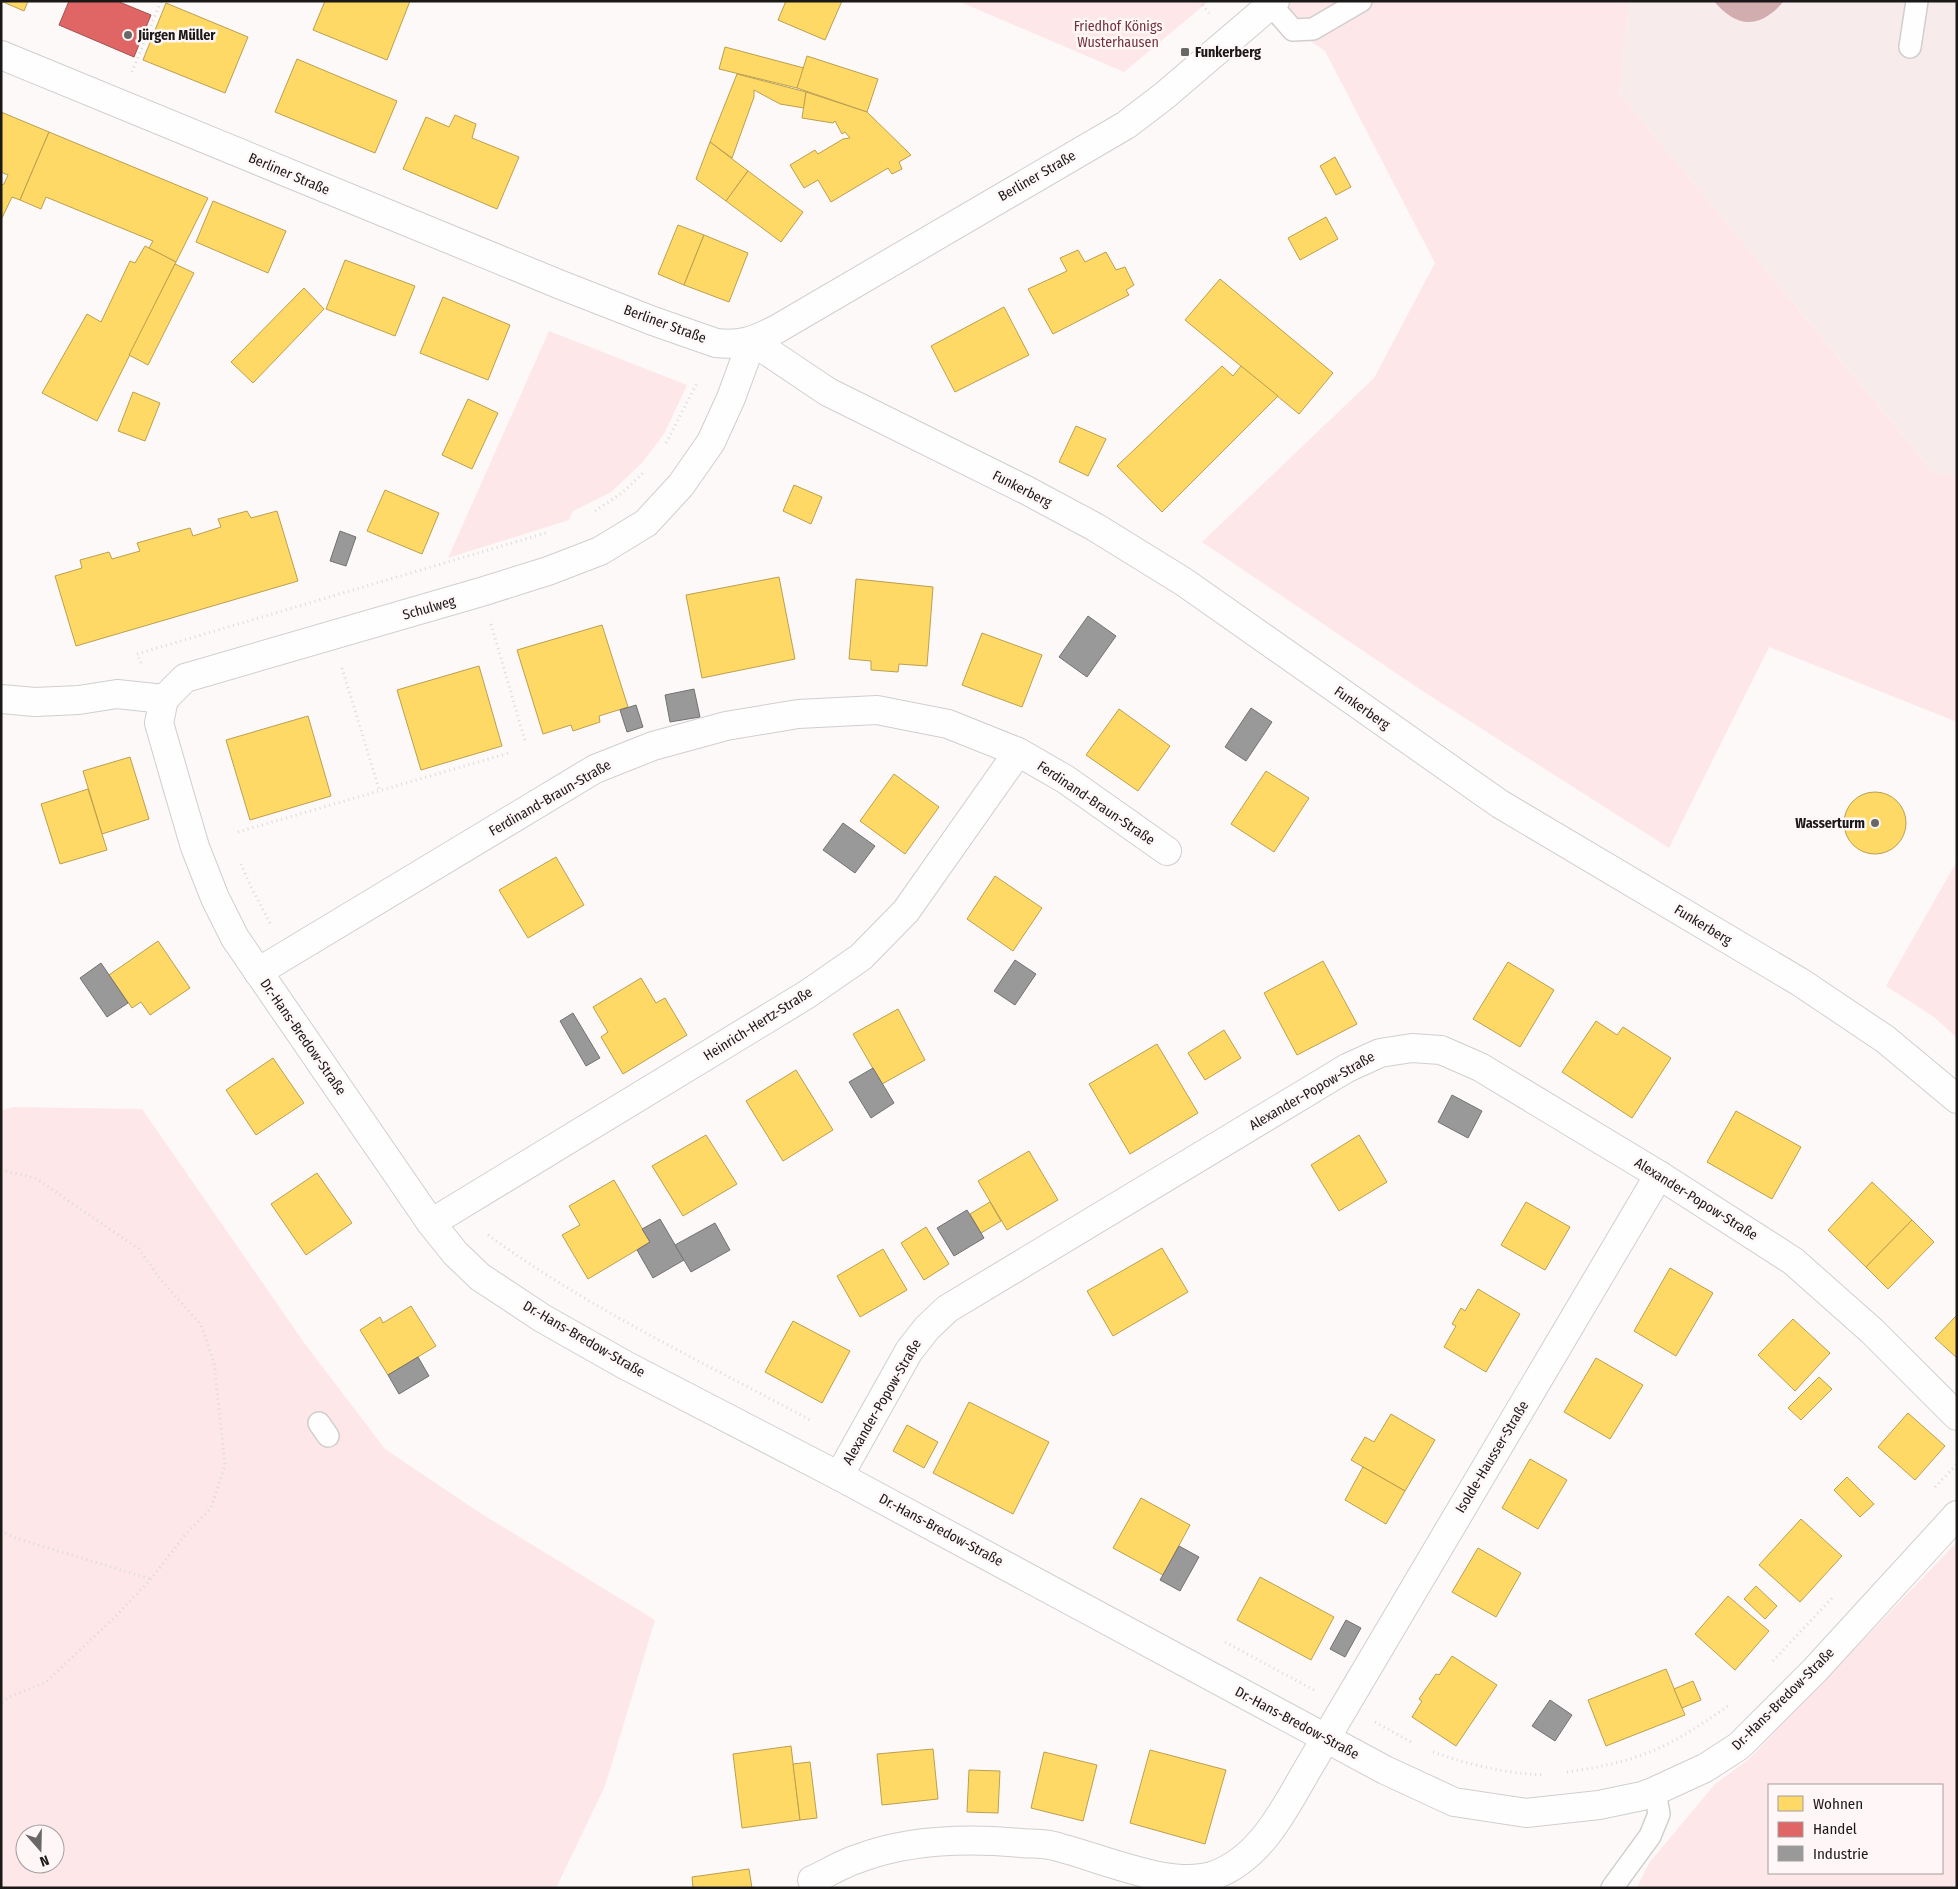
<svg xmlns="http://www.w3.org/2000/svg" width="1958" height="1889" font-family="'Fira Sans Condensed',sans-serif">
	<rect width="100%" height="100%" fill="#fdf9f9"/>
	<path fill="#f7ebec" d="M 1629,1 L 1957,1 L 1957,475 L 1936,475 L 1619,93 Z"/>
	<g fill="#fee7e8" fill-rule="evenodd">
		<path d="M 958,1 L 1209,1 L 1124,72 Z"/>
		<path d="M 1251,1 L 1629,1 L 1619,93 L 1935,474 L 1957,475 L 1957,722 L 1769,647 L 1669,848 L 1421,690 L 1202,542 L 1374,378 L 1435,263 L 1325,51 Z"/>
		<path d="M 549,331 L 687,385 L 664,434 L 642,463 L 611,492 L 573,511 L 569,520 L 448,558 Z"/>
		<path d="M 1957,861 L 1957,1038 L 1934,1017 L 1886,986 Z"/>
		<path d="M 13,1107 L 142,1109 L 305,1344 L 385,1449 L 480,1513 L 655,1620 L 605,1786 L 556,1888 L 1,1888 L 1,1111 ZM 25,1834 L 55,1834 L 55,1864 L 25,1864 Z"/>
		<path d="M 1957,1542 L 1957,1888 L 1637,1888 L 1649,1863 L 1715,1784 L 1749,1759 ZM 1942,1785 L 1942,1873 L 1769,1873 L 1769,1785 Z"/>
	</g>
	<path fill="#d2adb0" d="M 1714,1 L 1784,1 C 1760,29 1737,29 1714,1 Z"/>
	<g fill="#ffd966" stroke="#bb9f4f">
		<path d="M 1,1 L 28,1 L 24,11 Z"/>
		<path d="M 325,1 L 410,1 L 387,60 L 313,30 Z"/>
		<path d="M 786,1 L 842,1 L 825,40 L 778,20 Z"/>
		<path d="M 166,3 L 248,37 L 225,93 L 143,60 Z"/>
		<path d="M 725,47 L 804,68 L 797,88 L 719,69 Z"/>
		<path d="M 807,56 L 878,79 L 867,112 L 797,88 Z"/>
		<path d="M 297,59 L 397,101 L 375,153 L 275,112 Z"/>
		<path d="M 737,74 L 806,92 L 804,108 L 780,104 L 754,90 L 754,97 L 732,158 L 710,142 Z"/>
		<path d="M 806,92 L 867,112 L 911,155 L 899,162 L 902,169 L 892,174 L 888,168 L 831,202 L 818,180 L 804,188 L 790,165 L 815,150 L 818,154 L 843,139 L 850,138 L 845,132 L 842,134 L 835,121 L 833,123 L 802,118 Z"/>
		<path d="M 1,112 L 49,132 L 20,200 L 12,197 L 1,220 L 1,185 L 4,184 L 8,175 L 1,172 Z"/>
		<path d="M 455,115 L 476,124 L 472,138 L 519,157 L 497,209 L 403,169 L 426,117 L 449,127 Z"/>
		<path d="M 49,132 L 208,198 L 176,262 L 149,248 L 153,241 L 46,197 L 41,209 L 20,200 Z"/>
		<path d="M 710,142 L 748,171 L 726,201 L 696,179 Z"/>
		<path d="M 1335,157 L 1351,187 L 1336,195 L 1320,166 Z"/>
		<path d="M 748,171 L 803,212 L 781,242 L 726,201 Z"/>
		<path d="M 213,201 L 286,231 L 268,273 L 196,242 Z"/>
		<path d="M 1326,217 L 1338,239 L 1300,260 L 1288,238 Z"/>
		<path d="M 678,225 L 704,235 L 684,285 L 658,274 Z"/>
		<path d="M 704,235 L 748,253 L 729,302 L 684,285 Z"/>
		<path d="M 145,246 L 176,262 L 97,421 L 42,393 L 87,314 L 101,322 L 130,261 L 135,263 Z"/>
		<path d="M 1078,250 L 1085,262 L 1106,252 L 1116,270 L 1125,267 L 1134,285 L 1126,290 L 1129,295 L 1053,334 L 1028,289 L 1067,271 L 1060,258 Z"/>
		<path d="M 345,260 L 415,286 L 395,336 L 326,309 Z"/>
		<path d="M 175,264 L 194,273 L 148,365 L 129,355 Z"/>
		<path d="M 1220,279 L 1333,373 L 1299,414 L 1185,320 Z"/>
		<path d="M 304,288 L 324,309 L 253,383 L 231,362 Z"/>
		<path d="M 443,297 L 510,325 L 488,380 L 420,353 Z"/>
		<path d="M 1004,307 L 1029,355 L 955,392 L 931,346 Z"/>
		<path d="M 1222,366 L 1233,376 L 1241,366 L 1278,396 L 1162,512 L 1117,466 Z"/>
		<path d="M 133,392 L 160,403 L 145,441 L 118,431 Z"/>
		<path d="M 468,399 L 498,413 L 472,469 L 442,455 Z"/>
		<path d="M 1076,426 L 1106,439 L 1088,476 L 1059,462 Z"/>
		<path d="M 794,485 L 822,497 L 811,524 L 783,511 Z"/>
		<path d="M 385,490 L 439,513 L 422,554 L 367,531 Z"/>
		<path d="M 247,511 L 251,518 L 277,511 L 298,581 L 76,646 L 55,576 L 82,568 L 80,560 L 109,552 L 112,559 L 140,551 L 137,543 L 190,528 L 193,536 L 221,527 L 218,519 Z"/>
		<path d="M 779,577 L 795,659 L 702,678 L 686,595 Z"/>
		<path d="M 856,579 L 933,587 L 927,666 L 899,664 L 898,672 L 871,670 L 871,661 L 849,659 Z"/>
		<path d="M 602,625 L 628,707 L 599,716 L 600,722 L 573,731 L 571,725 L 543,734 L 517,650 Z"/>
		<path d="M 982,633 L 1042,655 L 1022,707 L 962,685 Z"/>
		<path d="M 479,666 L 502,746 L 421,770 L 397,690 Z"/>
		<path d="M 1119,709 L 1170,746 L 1138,791 L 1086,755 Z"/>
		<path d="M 308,716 L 331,796 L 250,820 L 226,740 Z"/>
		<path d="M 130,757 L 149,819 L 102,834 L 83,771 Z"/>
		<path d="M 1266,771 L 1309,798 L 1274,852 L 1231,824 Z"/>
		<path d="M 894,774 L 939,807 L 905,854 L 860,821 Z"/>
		<path d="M 88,789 L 107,850 L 60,864 L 41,804 Z"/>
		<circle cx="1875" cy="823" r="31"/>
		<path d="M 556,857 L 584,905 L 528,938 L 499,890 Z"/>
		<path d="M 995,876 L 1042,908 L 1013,951 L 967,919 Z"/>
		<path d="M 158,941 L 190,988 L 150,1015 L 141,1002 L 132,1008 L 109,975 Z"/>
		<path d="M 1323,961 L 1357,1024 L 1297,1055 L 1264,993 Z"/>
		<path d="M 1508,962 L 1554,990 L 1520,1047 L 1473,1019 Z"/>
		<path d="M 641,978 L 656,1003 L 665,998 L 687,1035 L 623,1074 L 601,1037 L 608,1032 L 593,1007 Z"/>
		<path d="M 898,1009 L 925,1060 L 882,1084 L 853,1034 Z"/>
		<path d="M 1596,1021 L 1617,1035 L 1623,1027 L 1671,1058 L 1632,1118 L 1562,1072 Z"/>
		<path d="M 1224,1030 L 1241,1058 L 1205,1080 L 1188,1053 Z"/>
		<path d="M 1157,1044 L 1198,1113 L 1130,1154 L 1089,1084 Z"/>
		<path d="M 273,1058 L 304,1103 L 256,1135 L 226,1090 Z"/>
		<path d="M 796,1070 L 833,1130 L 783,1161 L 746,1101 Z"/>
		<path d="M 1736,1111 L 1801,1147 L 1772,1199 L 1707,1162 Z"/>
		<path d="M 706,1135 L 737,1184 L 683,1216 L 652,1166 Z"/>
		<path d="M 1359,1135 L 1387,1182 L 1339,1211 L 1311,1165 Z"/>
		<path d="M 1029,1151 L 1058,1200 L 1007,1230 L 978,1181 Z"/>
		<path d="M 317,1173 L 352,1223 L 306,1255 L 271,1204 Z"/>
		<path d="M 614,1180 L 650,1242 L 588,1279 L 562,1235 L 580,1225 L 569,1206 Z"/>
		<path d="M 1872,1182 L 1912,1220 L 1866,1267 L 1828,1230 Z"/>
		<path d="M 990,1202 L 1001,1221 L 981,1233 L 970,1214 Z"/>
		<path d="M 1526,1202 L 1570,1227 L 1545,1270 L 1501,1245 Z"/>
		<path d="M 1912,1220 L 1934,1242 L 1888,1289 L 1866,1267 Z"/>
		<path d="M 926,1227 L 949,1264 L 924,1280 L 901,1243 Z"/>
		<path d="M 1162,1248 L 1188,1292 L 1113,1336 L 1087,1291 Z"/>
		<path d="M 883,1249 L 907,1290 L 860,1317 L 837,1276 Z"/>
		<path d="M 1670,1268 L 1713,1293 L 1676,1356 L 1634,1331 Z"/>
		<path d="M 1478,1289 L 1520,1314 L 1486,1372 L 1444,1347 L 1456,1326 L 1452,1324 L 1461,1308 L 1465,1311 Z"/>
		<path d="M 411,1306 L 436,1346 L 388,1375 L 360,1330 L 380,1317 L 383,1323 Z"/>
		<path d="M 1957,1315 L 1957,1358 L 1935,1338 Z"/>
		<path d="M 1793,1319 L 1830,1353 L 1795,1391 L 1758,1355 Z"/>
		<path d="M 793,1321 L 850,1351 L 822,1403 L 765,1372 Z"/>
		<path d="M 1596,1358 L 1643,1385 L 1610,1439 L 1564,1412 Z"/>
		<path d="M 1819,1377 L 1832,1389 L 1801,1420 L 1788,1408 Z"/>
		<path d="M 969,1402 L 1049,1442 L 1013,1514 L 933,1473 Z"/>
		<path d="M 1908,1413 L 1945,1446 L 1915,1480 L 1878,1447 Z"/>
		<path d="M 1391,1414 L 1435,1440 L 1405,1491 L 1351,1460 L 1365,1437 L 1374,1442 Z"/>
		<path d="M 907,1425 L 938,1442 L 924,1468 L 893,1451 Z"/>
		<path d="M 1530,1459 L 1567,1480 L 1538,1529 L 1502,1508 Z"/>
		<path d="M 1363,1467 L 1405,1491 L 1386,1524 L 1345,1500 Z"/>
		<path d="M 1847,1477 L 1874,1504 L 1860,1517 L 1834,1490 Z"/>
		<path d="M 1141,1498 L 1190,1525 L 1163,1575 L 1113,1548 Z"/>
		<path d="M 1801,1519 L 1842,1556 L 1800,1602 L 1759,1565 Z"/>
		<path d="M 1478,1548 L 1521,1573 L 1496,1617 L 1452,1592 Z"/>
		<path d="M 1260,1577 L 1334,1617 L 1311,1660 L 1237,1620 Z"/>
		<path d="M 1756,1586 L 1777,1606 L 1765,1619 L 1744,1599 Z"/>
		<path d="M 1728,1596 L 1769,1631 L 1735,1670 L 1695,1634 Z"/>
		<path d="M 1452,1656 L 1497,1685 L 1456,1746 L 1412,1717 L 1422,1701 L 1419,1699 L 1436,1674 L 1439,1675 Z"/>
		<path d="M 1666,1669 L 1685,1715 L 1606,1746 L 1588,1700 Z"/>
		<path d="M 1693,1681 L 1701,1700 L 1682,1708 L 1674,1689 Z"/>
		<path d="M 791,1746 L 800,1820 L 742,1828 L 733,1754 Z"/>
		<path d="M 933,1749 L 938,1799 L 882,1805 L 877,1754 Z"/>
		<path d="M 1150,1750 L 1226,1770 L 1205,1844 L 1130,1823 Z"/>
		<path d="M 1044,1752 L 1097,1765 L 1083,1821 L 1031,1808 Z"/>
		<path d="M 810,1762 L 817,1818 L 800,1820 L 793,1764 Z"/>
		<path d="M 969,1770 L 1000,1771 L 998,1813 L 967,1812 Z"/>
		<path d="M 749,1869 L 752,1888 L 693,1888 L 692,1877 Z"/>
	</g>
	<path fill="#e06666" stroke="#a54f4f" d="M 69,1 L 117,1 L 151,15 L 134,57 L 59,25 Z"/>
	<g fill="#999" stroke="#737272">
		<path d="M 340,531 L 356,537 L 346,566 L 330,561 Z"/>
		<path d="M 1088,616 L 1116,636 L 1087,677 L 1059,657 Z"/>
		<path d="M 694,689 L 700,717 L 670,722 L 665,695 Z"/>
		<path d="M 636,705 L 643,727 L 627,732 L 620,710 Z"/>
		<path d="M 1251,708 L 1272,722 L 1246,761 L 1225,747 Z"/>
		<path d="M 843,823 L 875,846 L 855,873 L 823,850 Z"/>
		<path d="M 1015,960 L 1036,974 L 1015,1005 L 994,991 Z"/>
		<path d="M 101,963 L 128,1003 L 107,1017 L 80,978 Z"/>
		<path d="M 573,1013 L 600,1058 L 586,1066 L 560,1021 Z"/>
		<path d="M 873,1068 L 894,1103 L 871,1118 L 849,1082 Z"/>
		<path d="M 1452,1095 L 1482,1111 L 1468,1138 L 1438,1122 Z"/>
		<path d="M 967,1210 L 984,1238 L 954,1256 L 937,1228 Z"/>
		<path d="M 660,1219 L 684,1260 L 653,1278 L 637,1250 L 650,1242 L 642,1229 Z"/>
		<path d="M 715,1223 L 730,1250 L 691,1272 L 675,1245 Z"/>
		<path d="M 418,1357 L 429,1376 L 399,1394 L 388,1375 Z"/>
		<path d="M 1179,1546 L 1199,1557 L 1180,1591 L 1160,1580 Z"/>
		<path d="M 1346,1620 L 1361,1628 L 1345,1657 L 1330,1649 Z"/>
		<path d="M 1550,1700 L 1572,1715 L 1555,1741 L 1532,1726 Z"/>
	</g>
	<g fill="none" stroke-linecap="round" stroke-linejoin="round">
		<defs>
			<g id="service">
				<path d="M 1271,5 L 1293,30 L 1313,29 L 1361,1"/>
				<path d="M 1910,47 L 1917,1"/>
				<path d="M 319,1423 L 328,1436"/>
				<path d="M 1612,1888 L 1650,1836 L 1659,1814 L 1655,1791"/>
			</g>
			<g id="minor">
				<path d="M 1,699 L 35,702 L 79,700 L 117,694 L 164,699"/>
				<path d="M 164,699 L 159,723 L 178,789 L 195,847 L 215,898 L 235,938 L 431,1223 L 455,1253 L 480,1277 L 542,1318 L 625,1365 L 839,1476 L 1385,1770 L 1454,1802 L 1526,1813 L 1599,1805 L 1642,1796 L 1655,1791 L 1705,1768 L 1739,1746 L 1815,1670 L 1957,1515"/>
				<path d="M 164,699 L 185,678 L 481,592 L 548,571 L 600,551 L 646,523 L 681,485 L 711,442 L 731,398 L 752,341 L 828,392 L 1026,490 L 1095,527 L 1184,582 L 1500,804 L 1800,982 L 1885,1039 L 1957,1099"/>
				<path d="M 258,972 L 595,769 L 653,746 L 726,726 L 798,714 L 877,710 L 948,724 L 1018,752 L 1065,779 L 1167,851"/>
				<path d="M 431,1223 L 806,995 L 861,957 L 906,911 L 1018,752"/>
				<path d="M 839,1476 L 909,1351 L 927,1328 L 947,1309 L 1347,1068 L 1380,1053 L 1412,1048 L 1441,1050 L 1480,1067 L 1659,1175 L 1793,1261 L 1872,1331 L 1957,1416"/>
				<path d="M 812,1880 C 828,1873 843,1863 860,1858 C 911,1839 967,1838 1021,1843 C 1032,1844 1044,1843 1054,1846 C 1099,1857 1168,1889 1212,1876 C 1262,1859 1285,1807 1310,1765 L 1659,1175"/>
			</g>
			<path id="tertiary" d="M 1,55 L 561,285 L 653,321 L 716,343 C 742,346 755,340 777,329 L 1126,125 L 1164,96 L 1275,1"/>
		</defs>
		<use href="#service" stroke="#d1cece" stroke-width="24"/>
		<use href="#minor" stroke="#d1cece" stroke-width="30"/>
		<use href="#tertiary" stroke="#d1cece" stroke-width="30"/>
		<g stroke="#dadada" stroke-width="3" stroke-dasharray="1 4" stroke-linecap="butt">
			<path d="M 1199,1 L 1209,13"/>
			<path d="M 132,72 L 161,1"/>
			<path d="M 666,443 L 697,383"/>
			<path d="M 595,511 L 622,493 L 643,473"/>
			<path d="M 491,624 L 526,744"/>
			<path d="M 141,663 L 137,654 L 549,532"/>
			<path d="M 342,668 L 380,792"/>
			<path d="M 238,832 L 509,753"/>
			<path d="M 241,864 L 250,885 L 271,925"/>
			<path d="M 1,1170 L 35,1178 L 139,1249 L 161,1280 L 201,1325 L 214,1363 L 225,1465 L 211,1508 L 185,1535 L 151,1579 L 115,1617 L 46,1682 L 9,1697 L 1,1703"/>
			<path d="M 488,1235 C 588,1308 701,1361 810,1420"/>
			<path d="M 1935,1487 L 1957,1464"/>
			<path d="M 1,1531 L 15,1538 L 151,1579"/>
			<path d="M 1225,1642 L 1314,1690"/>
			<path d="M 1773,1661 L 1832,1598"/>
			<path d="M 1375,1722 L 1411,1742"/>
			<path d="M 1433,1752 C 1469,1765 1505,1773 1544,1775"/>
			<path d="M 1567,1772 C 1594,1768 1622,1763 1647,1753 C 1676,1742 1702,1724 1728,1706"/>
		</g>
		<use href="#service" stroke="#fffefe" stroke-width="21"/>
		<use href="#minor" stroke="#fffefe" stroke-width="28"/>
		<use href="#tertiary" stroke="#fffefe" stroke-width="28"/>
	</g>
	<g fill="#6a6767" stroke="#fff7f7" stroke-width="2">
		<circle cx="128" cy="35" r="5"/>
		<rect x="1180" y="47" width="10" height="10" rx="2.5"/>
		<circle cx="1875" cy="823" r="5"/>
	</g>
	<g text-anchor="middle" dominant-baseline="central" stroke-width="5" stroke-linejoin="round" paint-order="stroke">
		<g font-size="14" fill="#74333c" stroke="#fff7f7">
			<text x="1118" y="26">Friedhof Königs<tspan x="1118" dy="16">Wusterhausen</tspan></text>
		</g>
		<g font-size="14" font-weight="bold" fill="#1b1818" stroke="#fff7f7" text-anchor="start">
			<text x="138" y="35">Jürgen Müller</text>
			<text x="1195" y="52">Funkerberg</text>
			<text x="1865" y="823" text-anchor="end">Wasserturm</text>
		</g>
		<g font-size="14" fill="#1b1818" stroke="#fff7f7">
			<text transform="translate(289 174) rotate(23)">Berliner Straße</text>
			<text transform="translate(1037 176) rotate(-30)">Berliner Straße</text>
			<text transform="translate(665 324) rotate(20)">Berliner Straße</text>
			<text transform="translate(1022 489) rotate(27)">Funkerberg</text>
			<text transform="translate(429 608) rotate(-16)">Schulweg</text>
			<text transform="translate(1362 708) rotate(35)">Funkerberg</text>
			<text transform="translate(550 798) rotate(-30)">Ferdinand-Braun-Straße</text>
			<text transform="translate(1096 803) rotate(34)">Ferdinand-Braun-Straße</text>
			<text transform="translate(1703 925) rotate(31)">Funkerberg</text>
			<text transform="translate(758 1024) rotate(-32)">Heinrich-Hertz-Straße</text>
			<text transform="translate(303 1037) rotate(55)">Dr.-Hans-Bredow-Straße</text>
			<text transform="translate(1312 1091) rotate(-30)">Alexander-Popow-Straße</text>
			<text transform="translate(1696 1199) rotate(32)">Alexander-Popow-Straße</text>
			<text transform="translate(584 1339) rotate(30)">Dr.-Hans-Bredow-Straße</text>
			<text transform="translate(882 1402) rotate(-60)">Alexander-Popow-Straße</text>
			<text transform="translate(1492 1457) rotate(-59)">Isolde-Hausser-Straße</text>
			<text transform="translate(941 1530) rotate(28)">Dr.-Hans-Bredow-Straße</text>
			<text transform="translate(1783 1699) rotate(-45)">Dr.-Hans-Bredow-Straße</text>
			<text transform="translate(1297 1723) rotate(28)">Dr.-Hans-Bredow-Straße</text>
		</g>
	</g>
	<rect width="1958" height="1889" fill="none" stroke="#1b1818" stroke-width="5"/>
	<rect x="1768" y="1784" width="175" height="90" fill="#fff7f7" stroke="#a49e9e"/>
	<rect x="1778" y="1796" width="25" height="15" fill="#ffd966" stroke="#a49e9e"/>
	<text x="1813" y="1809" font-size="15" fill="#1b1818">Wohnen</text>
	<rect x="1778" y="1822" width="25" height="15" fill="#e06666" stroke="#a49e9e"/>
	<text x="1813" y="1834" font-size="15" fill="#1b1818">Handel</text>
	<rect x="1778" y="1846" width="25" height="15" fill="#999999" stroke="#a49e9e"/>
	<text x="1813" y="1859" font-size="15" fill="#1b1818">Industrie</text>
	<g transform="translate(40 1849) rotate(160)"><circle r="24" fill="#fff7f7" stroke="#a49e9e"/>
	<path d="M0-4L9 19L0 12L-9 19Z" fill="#6a6767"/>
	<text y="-8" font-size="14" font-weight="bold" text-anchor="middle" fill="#1b1818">N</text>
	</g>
</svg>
